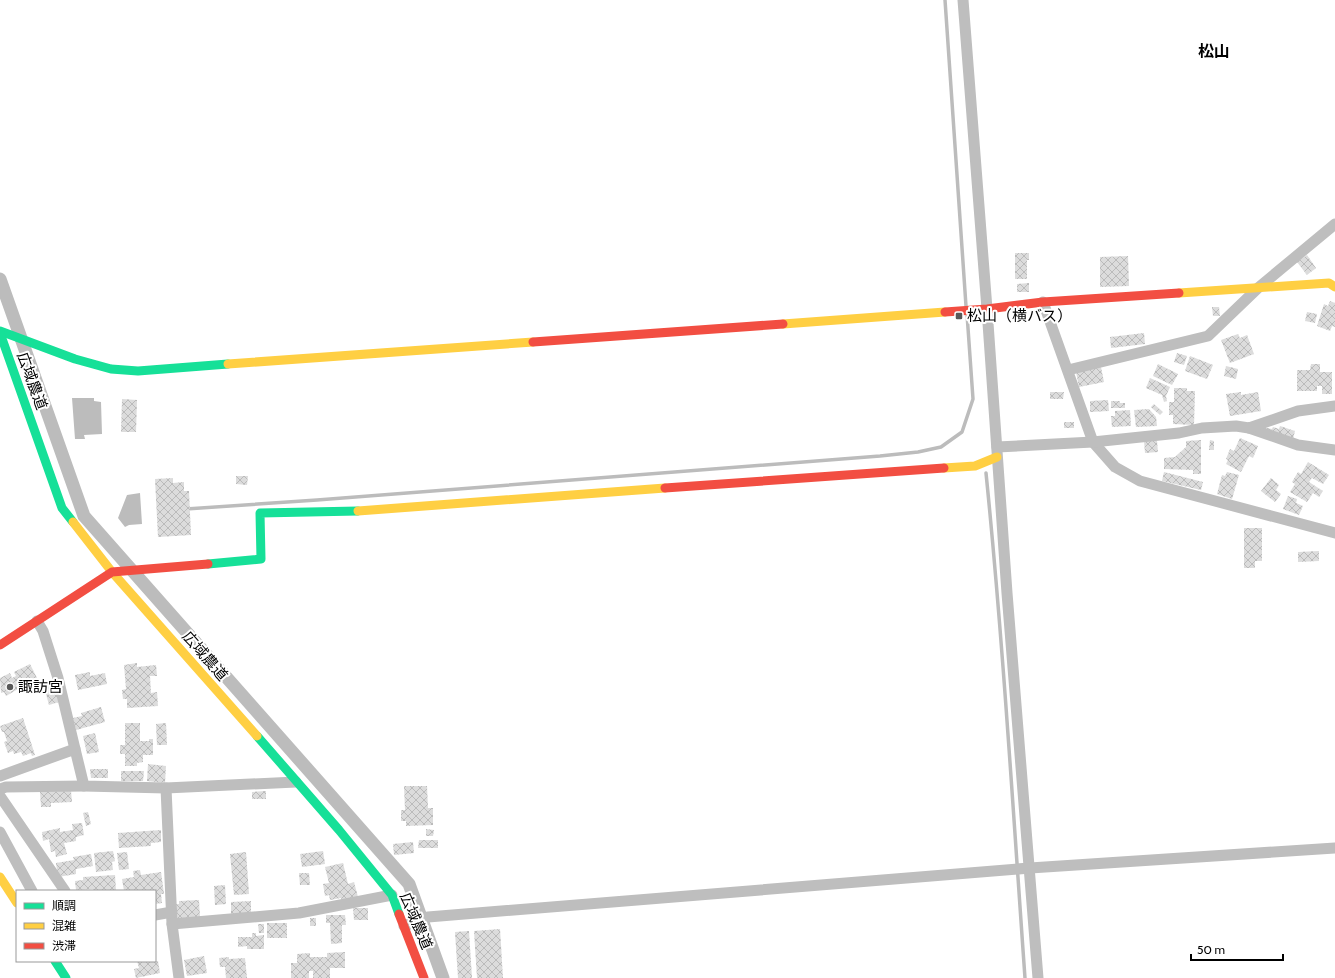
<svg xmlns="http://www.w3.org/2000/svg" width="1335" height="978" font-family="Cabin,'Noto Sans JP',sans-serif">
	<defs>
		<pattern id="building-cross-hatch" width="8" height="8" patternUnits="userSpaceOnUse"><rect width="8" height="8" fill="#dcdcdc"/><path d="M0 0l8 8M0 8l8-8" fill="none" stroke="#bbb"/></pattern>
	</defs>
	<rect width="100%" height="100%" fill="#fff"/>
	<g fill="#bcbcbc">
		<path d="M 72,398 L 94,398 L 94,401 L 101,402 L 102,434 L 84,435 L 85,439 L 75,439 Z"/>
		<path d="M 140,493 L 142,524 L 129,525 L 125,527 L 118,518 L 127,495 Z"/>
	</g>
	<g fill="none" stroke-linecap="round" stroke-linejoin="round">
		<g stroke="#bcbcbc" stroke-width="3.5">
			<path d="M 945,0 L 966,306"/>
			<path d="M 986,473 C 1003,641 1013,810 1025,978"/>
			<path d="M 186,509 L 317,500 L 880,456 L 918,452 L 941,447 L 962,432 L 973,399 L 967,314"/>
		</g>
		<path stroke="#bcbcbc" stroke-width="13" d="M 0,279 L 84,516 L 409,884 L 443,978"/>
	</g>
	<g fill="url(#building-cross-hatch)">
		<path d="M 1015,253 L 1029,253 L 1029,260 L 1027,260 L 1027,279 L 1015,279 Z"/>
		<path d="M 1307,255 L 1316,268 L 1307,275 L 1297,262 Z"/>
		<path d="M 1128,256 L 1129,286 L 1100,287 L 1100,257 Z"/>
		<path d="M 1029,283 L 1029,292 L 1017,292 L 1017,284 Z"/>
		<path d="M 1330,301 L 1335,303 L 1335,327 L 1332,326 L 1330,331 L 1317,326 L 1324,304 L 1328,306 Z"/>
		<path d="M 1212,307 L 1219,307 L 1220,316 L 1213,316 Z"/>
		<path d="M 1307,312 L 1317,314 L 1315,323 L 1305,321 Z"/>
		<path d="M 1144,333 L 1145,344 L 1111,348 L 1110,337 Z"/>
		<path d="M 1238,334 L 1240,338 L 1247,335 L 1254,354 L 1230,363 L 1221,340 Z"/>
		<path d="M 1177,353 L 1187,356 L 1184,365 L 1174,362 Z"/>
		<path d="M 1190,356 L 1213,365 L 1207,379 L 1185,371 Z"/>
		<path d="M 1158,364 L 1178,374 L 1172,385 L 1153,376 Z"/>
		<path d="M 1311,364 L 1320,364 L 1320,372 L 1332,372 L 1332,394 L 1322,394 L 1322,386 L 1317,386 L 1317,391 L 1297,391 L 1297,370 L 1310,370 Z"/>
		<path d="M 1226,366 L 1238,369 L 1236,379 L 1224,376 Z"/>
		<path d="M 1101,367 L 1104,382 L 1079,387 L 1076,372 Z"/>
		<path d="M 1150,378 L 1170,387 L 1166,396 L 1167,401 L 1164,402 L 1162,395 L 1146,388 Z"/>
		<path d="M 1174,388 L 1187,388 L 1187,391 L 1195,391 L 1194,425 L 1173,424 L 1173,415 L 1169,415 L 1169,402 L 1174,402 Z"/>
		<path d="M 1050,392 L 1064,392 L 1063,399 L 1050,399 Z"/>
		<path d="M 1241,392 L 1241,395 L 1258,392 L 1261,411 L 1230,416 L 1226,394 Z"/>
		<path d="M 122,399 L 137,400 L 136,432 L 121,432 Z"/>
		<path d="M 1108,400 L 1109,411 L 1090,412 L 1090,401 Z"/>
		<path d="M 1111,401 L 1120,401 L 1120,403 L 1125,403 L 1125,408 L 1111,408 Z"/>
		<path d="M 1154,404 L 1163,412 L 1160,415 L 1151,407 Z"/>
		<path d="M 1149,409 L 1156,417 L 1157,426 L 1136,427 L 1134,410 Z"/>
		<path d="M 1130,410 L 1131,426 L 1112,427 L 1111,416 L 1115,416 L 1115,411 Z"/>
		<rect x="1064" y="422" width="10" height="6"/>
		<path d="M 1280,426 L 1295,431 L 1293,439 L 1266,431 L 1267,428 L 1272,429 L 1273,427 L 1279,429 Z"/>
		<path d="M 1240,438 L 1258,446 L 1253,458 L 1249,456 L 1241,472 L 1226,464 L 1228,460 L 1226,459 L 1230,449 L 1234,451 Z"/>
		<path d="M 1201,440 L 1201,474 L 1193,474 L 1193,470 L 1164,469 L 1164,458 L 1175,457 L 1186,447 L 1186,441 Z"/>
		<path d="M 1210,440 L 1214,441 L 1214,450 L 1209,450 Z"/>
		<path d="M 1144,441 L 1157,441 L 1158,452 L 1145,453 Z"/>
		<path d="M 1308,462 L 1329,475 L 1323,484 L 1312,478 L 1309,482 L 1323,491 L 1319,497 L 1313,493 L 1307,502 L 1290,492 L 1295,484 L 1292,482 L 1298,472 L 1301,474 Z"/>
		<path d="M 1164,472 L 1203,482 L 1201,490 L 1162,481 Z"/>
		<path d="M 1227,472 L 1239,475 L 1232,499 L 1217,494 L 1222,475 L 1225,476 Z"/>
		<path d="M 236,476 L 248,476 L 247,485 L 236,484 Z"/>
		<path d="M 173,478 L 173,483 L 184,482 L 184,491 L 189,491 L 191,535 L 158,537 L 155,479 Z"/>
		<path d="M 1271,478 L 1279,485 L 1276,490 L 1281,494 L 1275,502 L 1261,491 Z"/>
		<path d="M 1288,496 L 1297,499 L 1296,503 L 1303,506 L 1299,515 L 1283,509 Z"/>
		<path d="M 1244,528 L 1262,528 L 1262,561 L 1255,561 L 1255,568 L 1244,568 Z"/>
		<path d="M 1319,551 L 1319,561 L 1298,562 L 1298,552 Z"/>
		<path d="M 137,663 L 137,667 L 156,665 L 157,676 L 150,676 L 151,693 L 157,692 L 158,706 L 127,708 L 127,699 L 123,699 L 122,690 L 126,689 L 124,665 Z"/>
		<path d="M 30,664 L 37,678 L 23,685 L 22,683 L 16,685 L 18,689 L 6,696 L 4,692 L 1,693 L 0,678 L 10,673 L 12,678 L 16,676 L 14,672 Z"/>
		<path d="M 90,672 L 90,676 L 105,673 L 107,684 L 78,690 L 75,675 Z"/>
		<path d="M 53,680 L 59,702 L 49,705 L 43,683 Z"/>
		<path d="M 101,707 L 105,722 L 76,730 L 73,718 L 82,716 L 81,713 Z"/>
		<path d="M 23,718 L 35,755 L 32,756 L 31,753 L 23,756 L 21,752 L 14,754 L 13,751 L 8,753 L 4,742 L 7,741 L 4,732 L 2,732 L 0,726 Z"/>
		<path d="M 125,723 L 140,723 L 140,741 L 149,741 L 149,739 L 153,739 L 153,755 L 143,755 L 143,762 L 137,763 L 137,766 L 125,766 L 125,754 L 120,754 L 120,745 L 125,745 Z"/>
		<path d="M 166,723 L 167,745 L 157,745 L 156,724 Z"/>
		<path d="M 95,733 L 99,752 L 87,754 L 83,736 Z"/>
		<path d="M 148,764 L 166,766 L 165,783 L 147,781 Z"/>
		<path d="M 90,769 L 108,769 L 108,778 L 91,778 Z"/>
		<path d="M 121,771 L 144,771 L 143,781 L 121,781 Z"/>
		<path d="M 404,786 L 427,786 L 428,808 L 433,808 L 433,825 L 406,826 L 406,821 L 401,821 L 401,810 L 405,810 Z"/>
		<path d="M 71,791 L 72,802 L 51,803 L 51,807 L 41,807 L 40,792 Z"/>
		<path d="M 266,791 L 266,799 L 252,799 L 252,792 Z"/>
		<path d="M 88,812 L 91,824 L 86,826 L 83,813 Z"/>
		<path d="M 82,823 L 84,835 L 76,837 L 76,841 L 64,843 L 67,854 L 56,857 L 55,851 L 51,852 L 49,839 L 43,841 L 42,832 L 60,828 L 60,832 L 73,830 L 72,824 Z"/>
		<path d="M 426,829 L 434,830 L 433,836 L 426,836 Z"/>
		<path d="M 161,830 L 161,842 L 151,843 L 151,846 L 119,848 L 118,833 Z"/>
		<path d="M 419,840 L 438,840 L 438,848 L 418,848 Z"/>
		<path d="M 413,842 L 414,853 L 394,855 L 393,844 Z"/>
		<path d="M 113,851 L 115,861 L 112,862 L 113,870 L 96,872 L 94,853 Z"/>
		<path d="M 323,851 L 325,864 L 302,867 L 300,854 Z"/>
		<path d="M 127,852 L 129,869 L 119,870 L 117,853 Z"/>
		<path d="M 246,852 L 249,894 L 234,895 L 230,854 Z"/>
		<path d="M 91,854 L 93,866 L 76,869 L 76,874 L 58,877 L 56,863 L 74,860 L 73,857 Z"/>
		<path d="M 343,863 L 348,884 L 354,882 L 358,897 L 342,901 L 341,898 L 330,900 L 329,895 L 325,896 L 323,884 L 329,883 L 325,867 Z"/>
		<path d="M 140,870 L 141,875 L 161,872 L 164,894 L 161,894 L 162,903 L 155,904 L 155,891 L 124,891 L 122,879 L 134,877 L 133,871 Z"/>
		<path d="M 299,873 L 309,873 L 310,885 L 300,885 Z"/>
		<path d="M 115,875 L 116,891 L 93,891 L 93,889 L 76,890 L 75,881 L 83,880 L 83,877 Z"/>
		<path d="M 225,885 L 226,904 L 215,905 L 214,886 Z"/>
		<path d="M 199,900 L 200,917 L 175,919 L 174,904 L 179,904 L 179,901 Z"/>
		<path d="M 251,901 L 251,913 L 231,914 L 231,902 Z"/>
		<path d="M 353,908 L 368,908 L 368,920 L 354,920 Z"/>
		<path d="M 326,915 L 345,915 L 346,925 L 342,925 L 342,943 L 331,944 L 330,923 L 326,923 Z"/>
		<rect x="310" y="918" width="6" height="8"/>
		<rect x="267" y="923" width="20" height="15"/>
		<path d="M 258,924 L 264,924 L 264,933 L 259,933 Z"/>
		<path d="M 500,929 L 503,978 L 477,978 L 474,931 Z"/>
		<path d="M 469,931 L 472,978 L 458,978 L 455,932 Z"/>
		<path d="M 252,933 L 256,933 L 256,936 L 264,935 L 264,949 L 247,949 L 247,946 L 238,947 L 238,937 L 252,937 Z"/>
		<path d="M 345,952 L 345,968 L 330,968 L 330,978 L 313,978 L 313,971 L 309,971 L 309,978 L 291,978 L 291,963 L 297,963 L 297,954 L 310,953 L 310,957 L 327,957 L 327,953 Z"/>
		<path d="M 204,956 L 207,973 L 187,976 L 184,960 Z"/>
		<path d="M 229,957 L 229,959 L 245,958 L 247,978 L 226,978 L 225,967 L 220,967 L 219,958 Z"/>
		<path d="M 137,961 L 158,961 L 160,973 L 136,978 L 134,969 L 139,968 Z"/>
	</g>
	<g fill="none" stroke-linecap="round" stroke-linejoin="round">
		<g stroke="#bebebe" stroke-width="11">
			<path d="M 963,0 L 987,309 L 1007,593 L 1038,978"/>
			<path d="M 1043,302 L 1093,442 L 1115,467 L 1140,481 L 1335,533"/>
			<path d="M 1068,370 L 1208,336 L 1258,288 L 1335,224"/>
			<path d="M 1249,428 L 1298,445 L 1335,450"/>
			<path d="M 997,447 L 1093,442 L 1179,433 L 1202,428 L 1236,426 L 1249,428 L 1298,411 L 1335,406"/>
			<path d="M 37,621 L 43,631 L 58,678 L 75,749"/>
			<path d="M 0,776 L 75,749 L 84,786 L 166,788 L 296,782"/>
			<path d="M 166,788 L 172,924 L 179,978"/>
			<path d="M 0,789 L 6,787 L 84,786"/>
			<path d="M 0,796 L 65,891"/>
			<path d="M 0,832 L 32,891"/>
			<path d="M 155,915 L 172,912"/>
			<path d="M 172,924 L 299,913 L 392,895"/>
			<path d="M 404,926 L 428,917 L 1030,868 L 1335,848"/>
		</g>
		<g stroke="#16e098" stroke-width="9">
			<path d="M 0,331 L 75,359 L 111,369 L 138,371 L 228,364"/>
			<path d="M 0,333 L 62,508 L 73,522"/>
			<path d="M 208,564 L 261,559 L 260,513 L 358,511"/>
			<path d="M 257,736 L 339,830 L 392,895 L 399,914"/>
			<path d="M 55,961 L 66,978"/>
		</g>
		<g stroke="#ffcf43" stroke-width="9">
			<path d="M 1179,293 L 1329,283 L 1335,287"/>
			<path d="M 783,324 L 945,312"/>
			<path d="M 228,364 L 533,342"/>
			<path d="M 944,468 L 975,466 L 997,457"/>
			<path d="M 358,511 L 665,488"/>
			<path d="M 73,522 L 112,572 L 257,736"/>
			<path d="M 0,877 L 17,903"/>
		</g>
		<g stroke="#f24e42" stroke-width="9">
			<path d="M 945,312 L 987,309 L 1043,302 L 1179,293"/>
			<path d="M 533,342 L 783,324"/>
			<path d="M 665,488 L 944,468"/>
			<path d="M 0,645 L 112,572 L 208,564"/>
			<path d="M 399,914 L 424,978"/>
		</g>
	</g>
	<g fill="#595959" stroke="#fff" stroke-width="1.5">
		<rect x="955" y="312" width="8" height="8" rx="2"/>
		<circle cx="10" cy="687" r="4"/>
	</g>
	<g text-anchor="middle" dominant-baseline="central" stroke-width="4" stroke-linejoin="round" paint-order="stroke">
		<g font-size="15" fill="#000" stroke="#fff" text-anchor="start">
			<text x="967" y="316">松山（横バス）</text>
			<text x="18" y="687">諏訪宮</text>
		</g>
		<g font-size="15" fill="#000" stroke="#fff">
			<text transform="translate(32 381) rotate(70)">広域農道</text>
			<text transform="translate(205 656) rotate(49)">広域農道</text>
			<text transform="translate(416 921) rotate(67)">広域農道</text>
		</g>
		<g font-size="16" font-weight="bold" fill="#000" stroke="#fff">
			<text x="1214" y="51">松山</text>
		</g>
	</g>
	<rect x="16" y="890" width="140" height="72" fill="#ffffff" stroke="#999999"/>
	<rect x="24" y="903" width="20" height="6" fill="#16e098" stroke="#999999"/>
	<text x="52" y="910" font-size="12" fill="#000000">順調</text>
	<rect x="24" y="923" width="20" height="6" fill="#ffcf43" stroke="#999999"/>
	<text x="52" y="930" font-size="12" fill="#000000">混雑</text>
	<rect x="24" y="943" width="20" height="6" fill="#f24e42" stroke="#999999"/>
	<text x="52" y="950" font-size="12" fill="#000000">渋滞</text>
	<path d="M1191 954v6h92v-6" fill="none" stroke="#000000" stroke-width="2"/>
	<text x="1197" y="954" font-size="12" fill="#000000" stroke="#ffffff" stroke-width="3" paint-order="stroke">50 m</text>
</svg>
